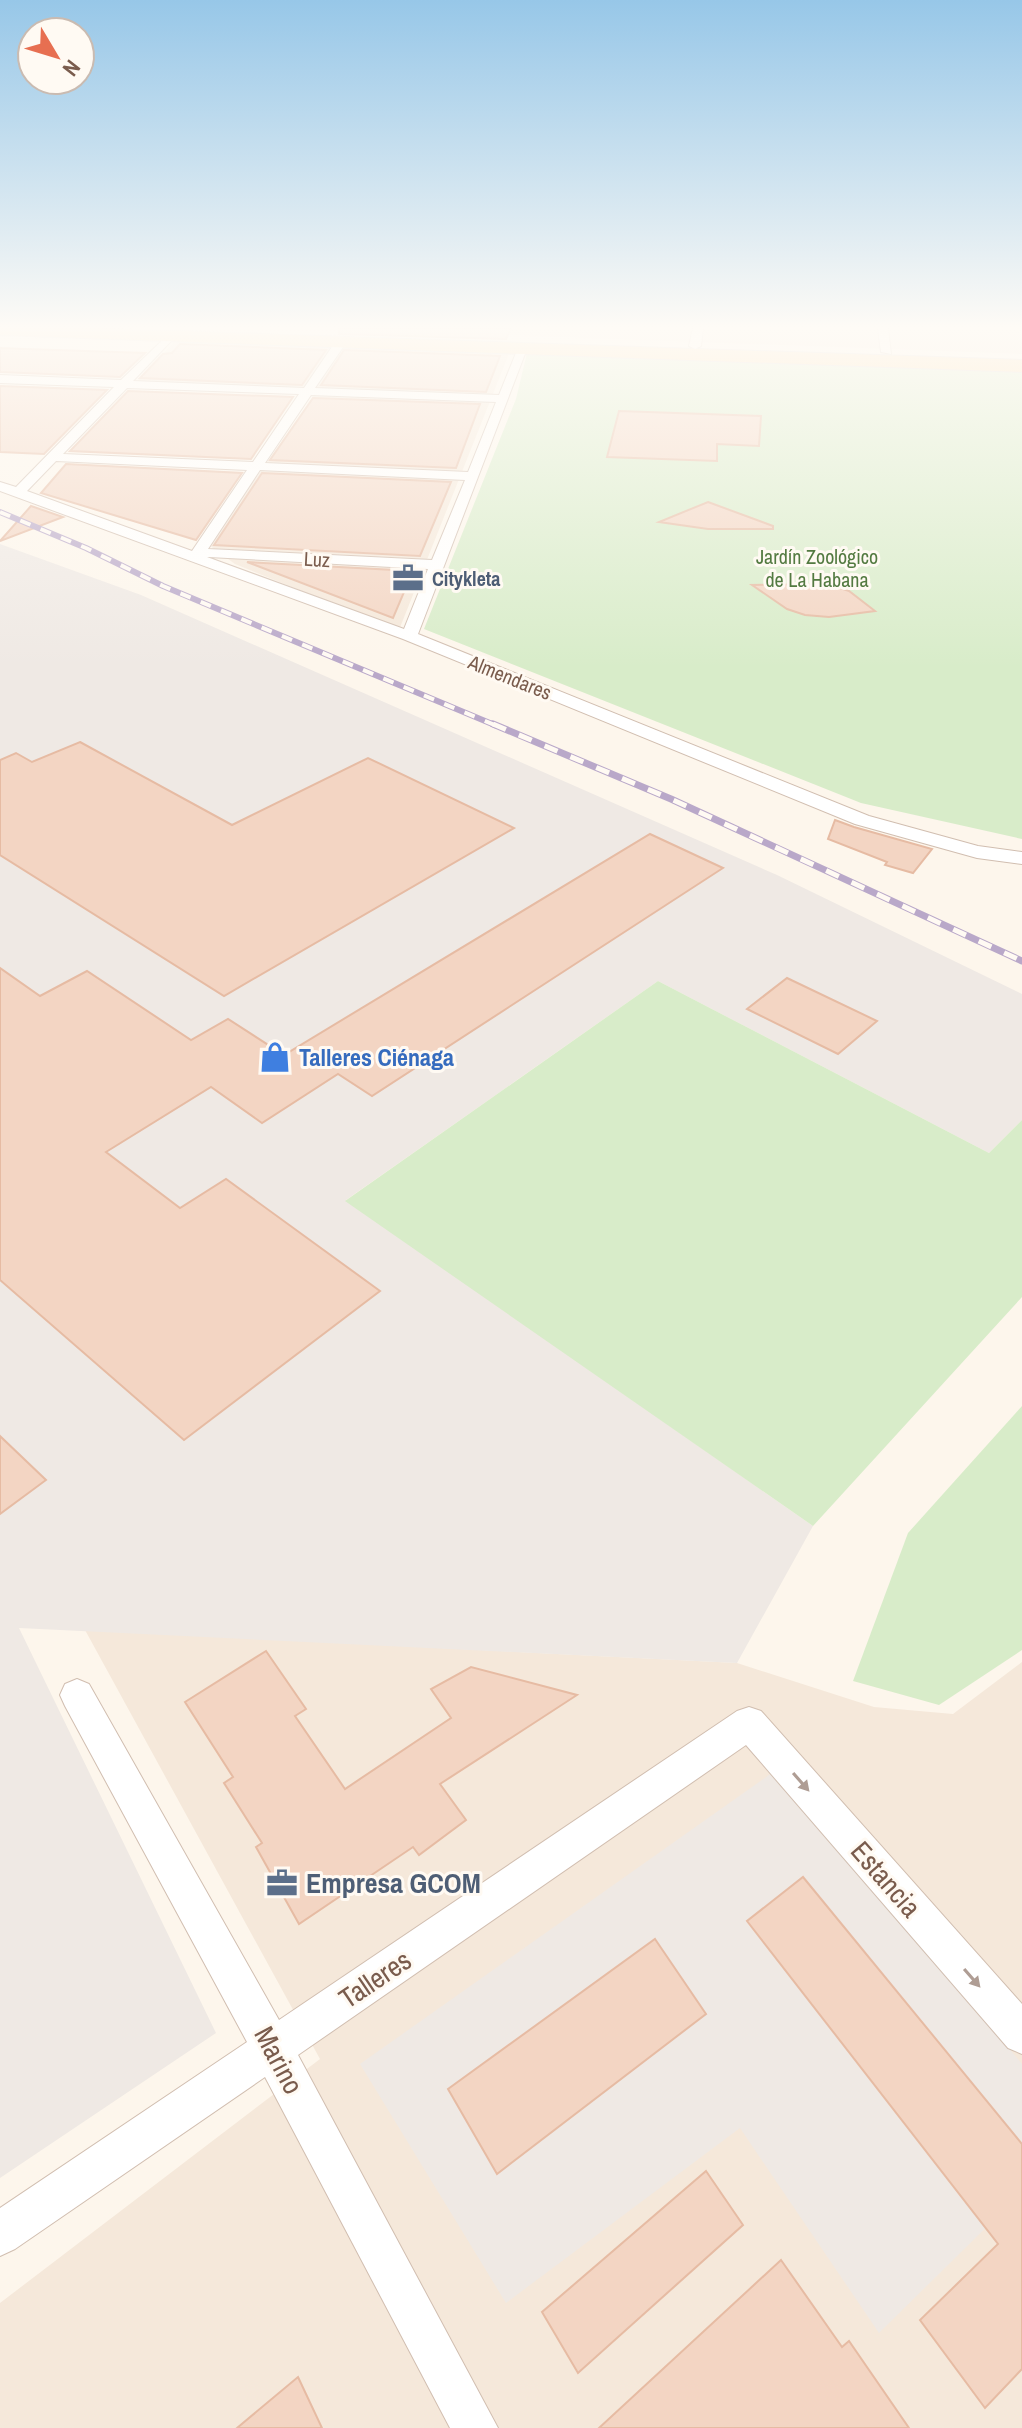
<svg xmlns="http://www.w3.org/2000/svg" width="1022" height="2428" font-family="'Archivo Narrow',sans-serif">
	<rect width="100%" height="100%" fill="#fdf6ec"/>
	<g fill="#f5e8da">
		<path d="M 328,328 L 1022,328 L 1022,354 L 509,335 Z"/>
		<path d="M 178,338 L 510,351 L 399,630 L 235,564 L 209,545 L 317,391 L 137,381 Z"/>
		<path d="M 85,1630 L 737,1663 L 874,1707 L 953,1714 L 1022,1662 L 1022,2428 L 0,2428 L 0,2303 L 320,2059 Z"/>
	</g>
	<g fill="#efe9e4">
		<path d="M 0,544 L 141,595 L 777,875 L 1022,994 L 1022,1120 L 989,1153 L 658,981 L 346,1200 L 813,1526 L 737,1663 L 19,1628 L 216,2033 L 0,2178 Z"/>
		<path d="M 779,1768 L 1022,2064 L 1022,2192 L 879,2333 L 740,2128 L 506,2303 L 360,2064 Z"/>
	</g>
	<g fill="#d8ecc9">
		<path d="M 527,353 L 1022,370 L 1022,839 L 861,803 L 424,629 L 516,399 Z"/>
		<path d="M 658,981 L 989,1153 L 1022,1120 L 1022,1297 L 813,1526 L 345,1201 Z"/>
		<path d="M 1022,1406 L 1022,1650 L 939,1705 L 853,1681 L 908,1533 Z"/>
	</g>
	<g fill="#f3d5c3" stroke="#e6bba3" stroke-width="2">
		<path d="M 339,328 L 511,328 L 506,339 L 339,334 Z"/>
		<path d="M 180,344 L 326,350 L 302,385 L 140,378 L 163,354 L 172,353 Z"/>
		<path d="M 0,348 L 25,349 L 145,353 L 120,377 L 0,372 Z"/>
		<path d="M 344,350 L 500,356 L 486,392 L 321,385 Z"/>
		<path d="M 0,386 L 107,390 L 44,454 L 0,452 Z"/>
		<path d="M 128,391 L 293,397 L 251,459 L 70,451 Z"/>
		<path d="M 313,398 L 480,404 L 456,468 L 270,460 Z"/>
		<path d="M 619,411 L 761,416 L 759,446 L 717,444 L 717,461 L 607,457 Z"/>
		<path d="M 66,464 L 242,473 L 196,540 L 41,493 Z"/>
		<path d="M 262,473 L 451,482 L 420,556 L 214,545 Z"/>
		<path d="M 708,502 L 773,526 L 773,529 L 708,529 L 659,522 Z"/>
		<path d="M 31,506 L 63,517 L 0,541 Z"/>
		<path d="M 247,562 L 413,571 L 393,618 Z"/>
		<path d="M 828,584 L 849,591 L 875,611 L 829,617 L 805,615 L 787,609 L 752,585 Z"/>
		<path d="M 80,742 L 232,825 L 368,758 L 514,828 L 224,996 L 0,855 L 0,760 L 16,753 L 32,762 Z"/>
		<path d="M 835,820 L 854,827 L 932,849 L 913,873 L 885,865 L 887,862 L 828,839 Z"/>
		<path d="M 650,834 L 723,868 L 372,1096 L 338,1074 L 262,1123 L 211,1087 L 106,1152 L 180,1208 L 226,1179 L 380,1291 L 184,1440 L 0,1280 L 0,968 L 40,996 L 87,971 L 191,1040 L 228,1019 L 284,1055 Z"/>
		<path d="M 787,978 L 877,1021 L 838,1054 L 747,1009 Z"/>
		<path d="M 0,1436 L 46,1480 L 0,1514 Z"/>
		<path d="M 266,1651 L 306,1709 L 295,1716 L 345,1789 L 451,1718 L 431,1689 L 471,1667 L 577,1695 L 440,1784 L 466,1820 L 419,1855 L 413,1847 L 299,1924 L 256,1847 L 262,1843 L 224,1783 L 233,1777 L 185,1702 Z"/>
		<path d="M 803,1877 L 1022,2144 L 1022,2369 L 985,2408 L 920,2320 L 998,2244 L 747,1921 Z"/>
		<path d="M 655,1939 L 706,2014 L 497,2174 L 448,2089 Z"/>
		<path d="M 706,2171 L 743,2225 L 578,2373 L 542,2312 Z"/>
		<path d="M 781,2260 L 842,2347 L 849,2341 L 909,2428 L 599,2428 Z"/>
		<path d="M 298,2377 L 322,2428 L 237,2428 Z"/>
	</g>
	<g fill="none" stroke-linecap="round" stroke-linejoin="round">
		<defs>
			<g id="minor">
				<path d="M 693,328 L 703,328 L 701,346 L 695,349 L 689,346 Z"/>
				<path d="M 878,328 L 888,328 L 891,354 L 881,352 Z"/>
				<path d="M 171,332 L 175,333 L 175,337 L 133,381 L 304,388 L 338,338 L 342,337 L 348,340 L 315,388 L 499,395 L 518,348 L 528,346 L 418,634 L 869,816 L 978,846 L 1022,852 L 1022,864 L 977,858 L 855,824 L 403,639 L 0,491 L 0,482 L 16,487 L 114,387 L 0,383 L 0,375 L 121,380 ZM 127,388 L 299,394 L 253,462 L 63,454 ZM 311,395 L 496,402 L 468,472 L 265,463 ZM 56,461 L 247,470 L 192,551 L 27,491 ZM 260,470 L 465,480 L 432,560 L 208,549 ZM 207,557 L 209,557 L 428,569 L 404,629 Z"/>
				<path d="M 77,1679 L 89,1684 L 279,2020 L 737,1711 L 749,1707 L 761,1711 L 1022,2004 L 1022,2054 L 1008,2048 L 746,1745 L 298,2055 L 498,2428 L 450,2428 L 265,2077 L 15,2249 L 0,2256 L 0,2208 L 247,2042 L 65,1706 L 60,1695 L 65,1684 Z"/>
			</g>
			<path id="primary" d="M 0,328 L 87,328 L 1022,360 L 1022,372 L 0,335 Z"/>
		</defs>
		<use href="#minor" stroke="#d1beb0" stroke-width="2"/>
		<use href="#primary" stroke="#dad1cd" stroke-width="2"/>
		<use href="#minor" fill="#fff" fill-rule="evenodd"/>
		<use href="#primary" fill="#fbd9a5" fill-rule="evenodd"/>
		<defs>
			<path id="rail-far1" d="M 0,512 L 86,548 L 163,586 L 497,726"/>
			<path id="rail" d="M 493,724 L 671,799 L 1022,961"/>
		</defs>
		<use href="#rail-far1" stroke="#b9a8c9" stroke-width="6"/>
		<use href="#rail" stroke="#b9a8c9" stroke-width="7"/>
		<use href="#rail-far1" stroke="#fffaf3" stroke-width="4" stroke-dasharray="11" stroke-linecap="butt"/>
		<use href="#rail" stroke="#fffaf3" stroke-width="5" stroke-dasharray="14" stroke-linecap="butt"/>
	</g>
	<defs><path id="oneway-solid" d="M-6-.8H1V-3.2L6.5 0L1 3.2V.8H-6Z" transform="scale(2)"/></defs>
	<g fill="#af9d94">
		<use href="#oneway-solid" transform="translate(801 1782) rotate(49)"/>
		<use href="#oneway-solid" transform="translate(972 1978) rotate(49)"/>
	</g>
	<linearGradient id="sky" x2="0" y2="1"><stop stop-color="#97c7e8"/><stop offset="0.49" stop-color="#fefbf6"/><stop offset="1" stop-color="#fefbf6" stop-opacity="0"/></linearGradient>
	<rect width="1022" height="668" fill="url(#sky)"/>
	<defs>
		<symbol id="office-bare" viewBox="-9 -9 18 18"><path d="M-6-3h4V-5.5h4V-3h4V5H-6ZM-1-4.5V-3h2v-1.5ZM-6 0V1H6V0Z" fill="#5c6f8a" stroke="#fffaf3" stroke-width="2.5" paint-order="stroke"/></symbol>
		<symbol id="shop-bare" viewBox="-9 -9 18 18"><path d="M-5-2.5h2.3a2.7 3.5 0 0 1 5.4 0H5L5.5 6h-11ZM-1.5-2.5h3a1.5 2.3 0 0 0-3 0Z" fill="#3f7fe0" stroke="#fffaf3" stroke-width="2.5" paint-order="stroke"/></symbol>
	</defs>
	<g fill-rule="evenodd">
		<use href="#office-bare" x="386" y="556" width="44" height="44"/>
		<use href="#shop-bare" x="253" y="1035" width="44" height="44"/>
		<use href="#office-bare" x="260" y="1861" width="44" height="44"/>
	</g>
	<g text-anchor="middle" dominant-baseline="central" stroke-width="6" stroke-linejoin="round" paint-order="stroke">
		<g font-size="20" fill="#537a41" stroke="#fffaf3">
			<text x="817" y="556">Jardín Zoológico<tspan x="817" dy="23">de La Habana</tspan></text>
		</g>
		<g font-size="20" fill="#7a5c4d" stroke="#fffaf3">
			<text transform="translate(317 559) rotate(3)">Luz</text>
			<text transform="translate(510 677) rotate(22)">Almendares</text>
		</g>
		<g font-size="20" font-weight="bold" fill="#4e5e75" stroke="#fffaf3" text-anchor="start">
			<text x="432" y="578">Citykleta</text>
		</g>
		<g font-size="24" font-weight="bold" fill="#366cbe" stroke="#fffaf3" text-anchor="start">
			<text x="299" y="1057">Talleres Ciénaga</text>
		</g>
		<g font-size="28" fill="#7a5c4d" stroke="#fffaf3">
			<text transform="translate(886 1879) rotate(49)">Estancia</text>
			<text transform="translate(375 1979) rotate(-34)">Talleres</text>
			<text transform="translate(279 2060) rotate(62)">Marino</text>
		</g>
		<g font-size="28" font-weight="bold" fill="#4e5e75" stroke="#fffaf3" text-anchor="start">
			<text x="306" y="1883">Empresa GCOM</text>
		</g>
	</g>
	<g transform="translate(56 56) rotate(128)"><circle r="38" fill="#fffaf3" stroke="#cabbb1" stroke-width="2"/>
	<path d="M0-6L14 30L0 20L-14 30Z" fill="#e76f51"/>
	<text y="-12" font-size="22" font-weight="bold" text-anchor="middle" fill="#7a5c4d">N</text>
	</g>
</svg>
